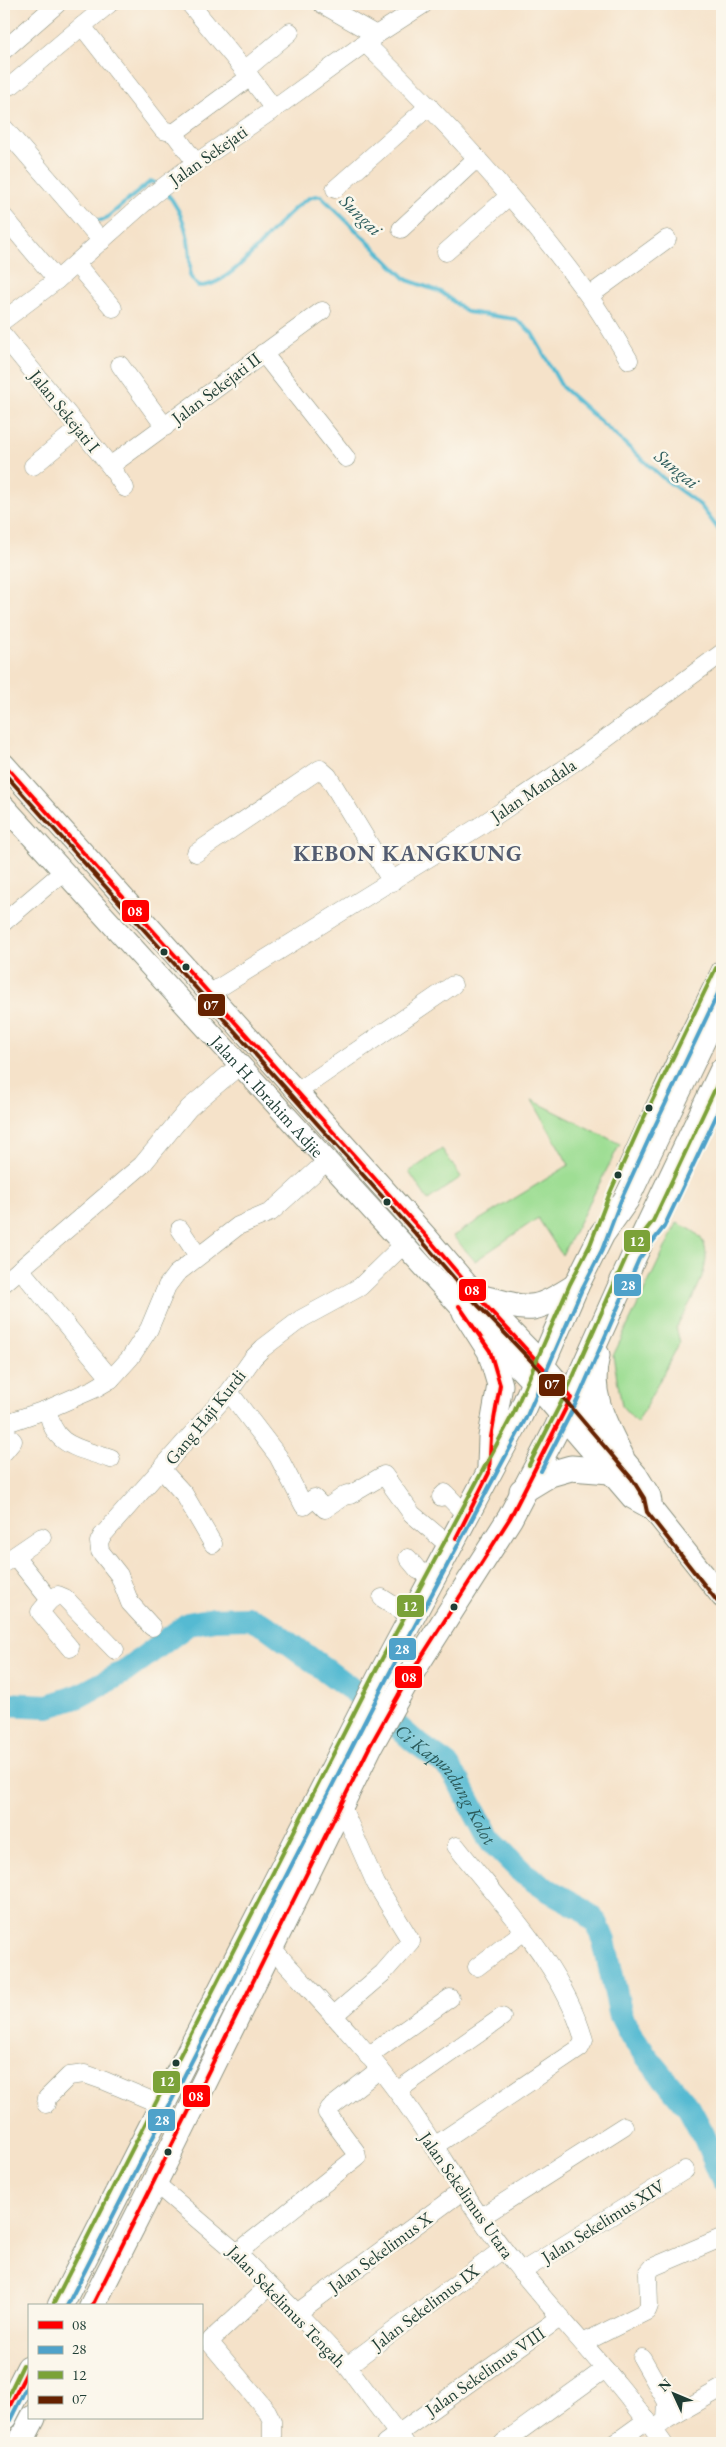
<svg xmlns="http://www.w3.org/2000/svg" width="726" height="2447" font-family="'EB Garamond',serif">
	<rect width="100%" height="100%" fill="#fbf7ec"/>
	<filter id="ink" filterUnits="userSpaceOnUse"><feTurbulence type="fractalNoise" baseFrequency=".02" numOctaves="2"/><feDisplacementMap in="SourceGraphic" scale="10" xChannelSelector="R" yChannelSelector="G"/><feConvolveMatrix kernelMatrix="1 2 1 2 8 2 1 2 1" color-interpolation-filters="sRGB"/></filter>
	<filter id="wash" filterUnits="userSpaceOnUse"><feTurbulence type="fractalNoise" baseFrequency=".0096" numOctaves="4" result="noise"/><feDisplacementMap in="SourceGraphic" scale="20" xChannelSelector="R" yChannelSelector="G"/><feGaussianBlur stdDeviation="1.12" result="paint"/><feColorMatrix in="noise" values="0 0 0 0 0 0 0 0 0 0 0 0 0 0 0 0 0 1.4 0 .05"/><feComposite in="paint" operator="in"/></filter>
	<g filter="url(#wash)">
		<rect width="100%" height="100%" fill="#f5e2c9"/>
		<g fill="#9fde94" stroke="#5f8e64">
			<path d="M 532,1100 L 620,1144 L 562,1255 L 538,1218 L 475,1261 L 453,1236 L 569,1165 Z"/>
			<path d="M 442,1149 L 461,1177 L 428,1200 L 409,1172 Z"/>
			<path d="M 677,1223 C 683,1226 692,1229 697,1234 C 722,1257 688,1305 676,1328 L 680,1342 L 637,1423 L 622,1406 L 613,1356 Z"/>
		</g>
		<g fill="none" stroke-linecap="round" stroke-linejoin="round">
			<g stroke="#54bad2" stroke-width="4">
				<path d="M 165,191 C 187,216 191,245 190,276 L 198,286 C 241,289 291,190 321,196 L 407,280 L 441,292 L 467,312 L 515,319 L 523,325 L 532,333 L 562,387 L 663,478 L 700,505 L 722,534"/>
				<path d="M 92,220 L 104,220 L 151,181 L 159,185"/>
			</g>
			<path stroke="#54bad2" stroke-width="24" id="s1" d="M 4,1704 L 48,1706 L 79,1696 L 124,1672 L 188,1624 L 214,1619 L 249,1618 L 269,1628 L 374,1706 L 414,1741 L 447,1765 L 459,1782 L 489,1839 L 523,1873 L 548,1890 L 583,1909 L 597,1924 L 604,1941 L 621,2016 L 632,2037 L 651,2062 L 689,2108 L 705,2138 L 722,2179"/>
		</g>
	</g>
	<g filter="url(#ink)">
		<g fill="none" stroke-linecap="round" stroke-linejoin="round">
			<defs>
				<g id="minor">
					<path d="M 322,4 L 376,35"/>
					<path d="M 82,26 L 109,4"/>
					<path d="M 365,43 C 446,121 522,204 588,295 C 603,316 616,338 629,360"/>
					<path d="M 4,50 L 57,4"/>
					<path d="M 245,70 L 290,32"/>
					<path d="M 250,77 L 274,109"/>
					<path d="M 12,85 L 82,26 L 163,130 L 174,133 L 250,77 L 190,4"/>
					<path d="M 4,128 L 102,241"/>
					<path d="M 174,133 L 196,163"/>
					<path d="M 335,189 L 429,106"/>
					<path d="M 4,217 L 57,280"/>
					<path d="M 401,229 L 477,158"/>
					<path d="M 446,252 L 509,196"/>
					<path d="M 76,264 L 113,308"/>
					<path d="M 589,296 L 667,239"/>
					<path d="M 4,320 L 57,280 L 154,194 L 183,172 L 274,109 L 376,35 L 424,4"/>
					<path d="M 4,336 L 110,466 L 125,488"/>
					<path d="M 263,353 L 346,458"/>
					<path d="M 120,365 L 165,427"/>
					<path d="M 33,466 L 79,428"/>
					<path d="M 110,466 L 322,311"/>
					<path d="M 196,853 L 320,769 L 328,776 L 392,882"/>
					<path d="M 4,922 L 64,871"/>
					<path d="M 209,994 L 480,826 L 573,763 L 722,653"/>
					<path d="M 297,1092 L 453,985"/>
					<path d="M 180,1229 L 198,1256"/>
					<path d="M 20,1269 L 111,1379"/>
					<path d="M 4,1283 L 142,1165 L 189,1108 L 240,1065"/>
					<path d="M 229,1392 L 278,1456 L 304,1506 L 314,1498 L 325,1509 L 347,1494 L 350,1495 L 384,1475 L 412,1514 L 451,1547"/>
					<path d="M 48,1409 C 52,1447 80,1448 111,1459"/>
					<path d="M 4,1424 L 48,1409 L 94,1389 L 111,1379 L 130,1358 L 149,1329 L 167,1286 L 176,1274 L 238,1226 L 271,1212 L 327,1161"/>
					<path d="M 4,1431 L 13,1441 L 4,1452"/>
					<path d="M 162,1470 L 184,1494 L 213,1544"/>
					<path d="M 441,1497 L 445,1493 L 467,1516"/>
					<path d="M 15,1556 L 50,1600 L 40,1612 L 70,1648"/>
					<path d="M 408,1558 L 418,1570 L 434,1577"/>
					<path d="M 4,1563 L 42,1537"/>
					<path d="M 382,1598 L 412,1617"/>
					<path d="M 50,1600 L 58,1595 L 65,1598 L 115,1650"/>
					<path d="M 152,1627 L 130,1603 L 119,1575 L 100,1551 L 99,1542 L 102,1536 L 229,1392 L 253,1358 L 263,1348 L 301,1319 L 360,1287 L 403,1245"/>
					<path d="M 271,1947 C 313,1994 358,2039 396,2090 C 435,2141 464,2200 504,2250 C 555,2316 615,2374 663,2443"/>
					<path d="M 477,1967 L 523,1932"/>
					<path d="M 333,2016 L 383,1973 L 411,1941 L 376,1884 L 341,1805"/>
					<path d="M 368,2056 L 450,1998"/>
					<path d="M 397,2091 L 502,2017"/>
					<path d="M 46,2104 L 47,2098 L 69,2076 L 85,2074 L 105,2081 L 162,2105"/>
					<path d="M 433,2147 L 580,2048 L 584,2040 C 563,1966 503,1906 456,1846"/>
					<path d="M 155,2183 L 237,2253 L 297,2313 L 347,2366 L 405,2443"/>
					<path d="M 481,2217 L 624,2126"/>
					<path d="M 237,2253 L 357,2157 L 356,2152 L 327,2113 L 330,2108 L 380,2069"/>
					<path d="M 521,2272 L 685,2170"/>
					<path d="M 269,2286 L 211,2340 L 211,2344 L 267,2411 L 272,2421 L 272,2443"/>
					<path d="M 297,2313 L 462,2191"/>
					<path d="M 583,2343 L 647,2311 L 649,2306 L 648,2273 L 653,2267 L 721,2238"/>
					<path d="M 642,2358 L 667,2402 L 666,2420 L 654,2430"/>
					<path d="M 347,2366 L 503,2249"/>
					<path d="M 666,2420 L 722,2388"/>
					<path d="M 385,2443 L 561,2317"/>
					<path d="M 503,2443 L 605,2369"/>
					<path d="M 615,2443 L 647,2420"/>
				</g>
				<g id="major">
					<path d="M 4,764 L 427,1237 L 478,1297 L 543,1364 L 637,1475 L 650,1496 L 652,1509"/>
					<path id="s2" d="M 4,806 L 465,1312 L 534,1384 L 632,1498 L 652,1509 L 722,1597"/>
					<path d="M 628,1169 L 677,1062 L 722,971"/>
				</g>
				<g id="highway">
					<path d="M 478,1297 C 529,1308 528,1317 576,1286"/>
					<path d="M 465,1312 L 490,1351 L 500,1385 L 491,1437 L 490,1466"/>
					<path d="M 597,1355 C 587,1393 604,1423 621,1456"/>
					<path d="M 522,1491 L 550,1474 L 571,1468 L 610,1471"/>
					<path d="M 60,2306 L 383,1671 L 520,1415 L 576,1286 L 602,1234 L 626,1200 L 722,1000"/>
					<path d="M 92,2306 L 169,2154 L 370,1746 L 408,1678 L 510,1518 L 557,1428 L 634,1256 L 722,1071"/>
					<path d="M 4,2417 L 29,2368"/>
					<path d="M 20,2443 L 33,2418"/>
				</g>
			</defs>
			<use href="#minor" stroke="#8a907e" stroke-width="19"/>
			<use href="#major" stroke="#8a907e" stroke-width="23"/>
			<use href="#highway" stroke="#8a907e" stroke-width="27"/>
			<use href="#minor" stroke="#fff" stroke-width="18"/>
			<use href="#major" stroke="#fff" stroke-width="21"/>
			<use href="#highway" stroke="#fff" stroke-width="25"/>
			<defs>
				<g id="bus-1">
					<path d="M 4,764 L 427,1237 L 478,1297 L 571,1398 L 510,1518 L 408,1678 L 370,1746 L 92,2306"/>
					<path d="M 456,1538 L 489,1473 L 491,1437 L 500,1385 L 490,1351 L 459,1306"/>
					<path d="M 4,2417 L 29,2368"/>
				</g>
				<g id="bus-2">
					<path d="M 541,1471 L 577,1401 L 639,1259 L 664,1227 L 722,1104"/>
					<path d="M 67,2306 L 389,1674 L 526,1418 L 582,1289 L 602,1250 L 621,1200 L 652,1132 L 722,985"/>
					<path d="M 10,2420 L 29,2382"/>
				</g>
				<g id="bus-3">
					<path d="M 529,1465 L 565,1395 L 628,1253 L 653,1221 L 716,1087"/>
					<path d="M 54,2303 L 377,1668 L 514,1412 L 570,1284 L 590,1245 L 609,1195 L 640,1126 L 716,968"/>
					<path d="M 4,2404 L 23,2365"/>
				</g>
				<path id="bus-4" d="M 4,773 L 422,1241 L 474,1301 L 538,1368 L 632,1479 L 644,1498 L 647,1512 L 717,1601"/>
			</defs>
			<use href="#bus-1" stroke="#fbf7ec" stroke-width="8"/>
			<use href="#bus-2" stroke="#fbf7ec" stroke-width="8"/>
			<use href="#bus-3" stroke="#fbf7ec" stroke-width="8"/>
			<use href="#bus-4" stroke="#fbf7ec" stroke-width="8"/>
			<use href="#bus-1" stroke="#f00" stroke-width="4"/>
			<use href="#bus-2" stroke="#4fa2ca" stroke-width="4"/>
			<use href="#bus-3" stroke="#7ba238" stroke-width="4"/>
			<use href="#bus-4" stroke="#620" stroke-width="4"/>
		</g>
	</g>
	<g fill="#1f3d34" stroke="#fbf7ec" stroke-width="2">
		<circle cx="164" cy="952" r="4.5"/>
		<circle cx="186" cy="967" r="4.5"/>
		<circle cx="649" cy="1108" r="4.5"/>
		<circle cx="618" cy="1175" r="4.5"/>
		<circle cx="387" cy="1202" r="4.5"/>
		<circle cx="454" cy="1607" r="4.5"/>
		<circle cx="176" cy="2063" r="4.5"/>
		<circle cx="168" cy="2152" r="4.5"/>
	</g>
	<g text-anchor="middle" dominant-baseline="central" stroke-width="5" stroke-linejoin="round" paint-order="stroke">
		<g font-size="18" fill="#1f3d34" stroke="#fbf7ec">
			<text transform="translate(208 155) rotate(-35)">Jalan Sekejati</text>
			<text transform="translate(216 388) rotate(-37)">Jalan Sekejati II</text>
			<text transform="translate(65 411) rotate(51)">Jalan Sekejati I</text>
			<text transform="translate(533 790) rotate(-34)">Jalan Mandala</text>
			<text stroke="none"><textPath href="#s2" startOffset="392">Jalan H. Ibrahim Adjie</textPath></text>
			<text transform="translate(205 1417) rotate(-51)">Gang Haji Kurdi</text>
			<text transform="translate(467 2195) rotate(55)">Jalan Sekelimus Utara</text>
			<text transform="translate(603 2221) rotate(-32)">Jalan Sekelimus XIV</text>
			<text transform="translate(380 2252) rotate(-36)">Jalan Sekelimus X</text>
			<text transform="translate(287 2306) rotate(46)">Jalan Sekelimus Tengah</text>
			<text transform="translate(425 2307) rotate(-37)">Jalan Sekelimus IX</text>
			<text transform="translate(485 2371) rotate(-35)">Jalan Sekelimus VIII</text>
		</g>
		<g font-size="19" font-style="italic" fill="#2c5c5c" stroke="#fbf7ec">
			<text transform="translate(361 215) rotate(44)">Sungai</text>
			<text transform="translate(677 469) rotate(39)">Sungai</text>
			<text stroke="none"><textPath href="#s1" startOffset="530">Ci Kapundung Kolot</textPath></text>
		</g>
		<g font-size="22" font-weight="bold" letter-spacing="1" fill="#545d71" stroke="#fbf7ec">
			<text x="408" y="853">KEBON KANGKUNG</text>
		</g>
	</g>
	<g stroke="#fbf7ec" stroke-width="2">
		<rect x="121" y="899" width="29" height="24" rx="5" fill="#f00"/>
		<rect x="197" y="993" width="29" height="24" rx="5" fill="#620"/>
		<rect x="623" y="1229" width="28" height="24" rx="5" fill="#7ba238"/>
		<rect x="613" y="1273" width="29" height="24" rx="5" fill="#4fa2ca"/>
		<rect x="458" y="1278" width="29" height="24" rx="5" fill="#f00"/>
		<rect x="538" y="1373" width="28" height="24" rx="5" fill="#620"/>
		<rect x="396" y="1594" width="29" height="24" rx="5" fill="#7ba238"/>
		<rect x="388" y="1637" width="29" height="24" rx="5" fill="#4fa2ca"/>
		<rect x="394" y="1665" width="29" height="24" rx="5" fill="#f00"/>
		<rect x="152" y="2070" width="29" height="24" rx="5" fill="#7ba238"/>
		<rect x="182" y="2084" width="29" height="24" rx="5" fill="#f00"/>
		<rect x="147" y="2108" width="29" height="24" rx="5" fill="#4fa2ca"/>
	</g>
	<g font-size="14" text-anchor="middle" font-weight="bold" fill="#fff">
		<text x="135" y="916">08</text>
		<text x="211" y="1010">07</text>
		<text x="637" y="1246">12</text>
		<text x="628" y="1290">28</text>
		<text x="472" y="1295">08</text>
		<text x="552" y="1389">07</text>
		<text x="410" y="1611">12</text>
		<text x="402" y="1654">28</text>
		<text x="409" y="1682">08</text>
		<text x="167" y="2086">12</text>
		<text x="196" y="2101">08</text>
		<text x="162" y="2125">28</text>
	</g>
	<rect width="726" height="2447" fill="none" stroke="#fbf7ec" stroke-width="20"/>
	<rect x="28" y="2304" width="175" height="115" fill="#fbf7ec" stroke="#a3ada2"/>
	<rect x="38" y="2321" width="25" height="8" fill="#ff0000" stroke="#a3ada2"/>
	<text x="72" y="2330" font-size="15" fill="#1f3d34">08</text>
	<rect x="38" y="2346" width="25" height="8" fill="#4fa2ca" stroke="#a3ada2"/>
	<text x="72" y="2354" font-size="15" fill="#1f3d34">28</text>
	<rect x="38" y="2371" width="25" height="8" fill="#7ba238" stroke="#a3ada2"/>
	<text x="72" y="2380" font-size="15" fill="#1f3d34">12</text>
	<rect x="38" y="2396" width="25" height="8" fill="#662200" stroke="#a3ada2"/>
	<text x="72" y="2404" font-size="15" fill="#1f3d34">07</text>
	<g transform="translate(674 2394) rotate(314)" stroke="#fbf7ec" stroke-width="4" paint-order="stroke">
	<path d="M0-4L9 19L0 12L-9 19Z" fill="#1f3d34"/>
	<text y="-8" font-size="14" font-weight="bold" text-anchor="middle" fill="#1f3d34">N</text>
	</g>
</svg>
